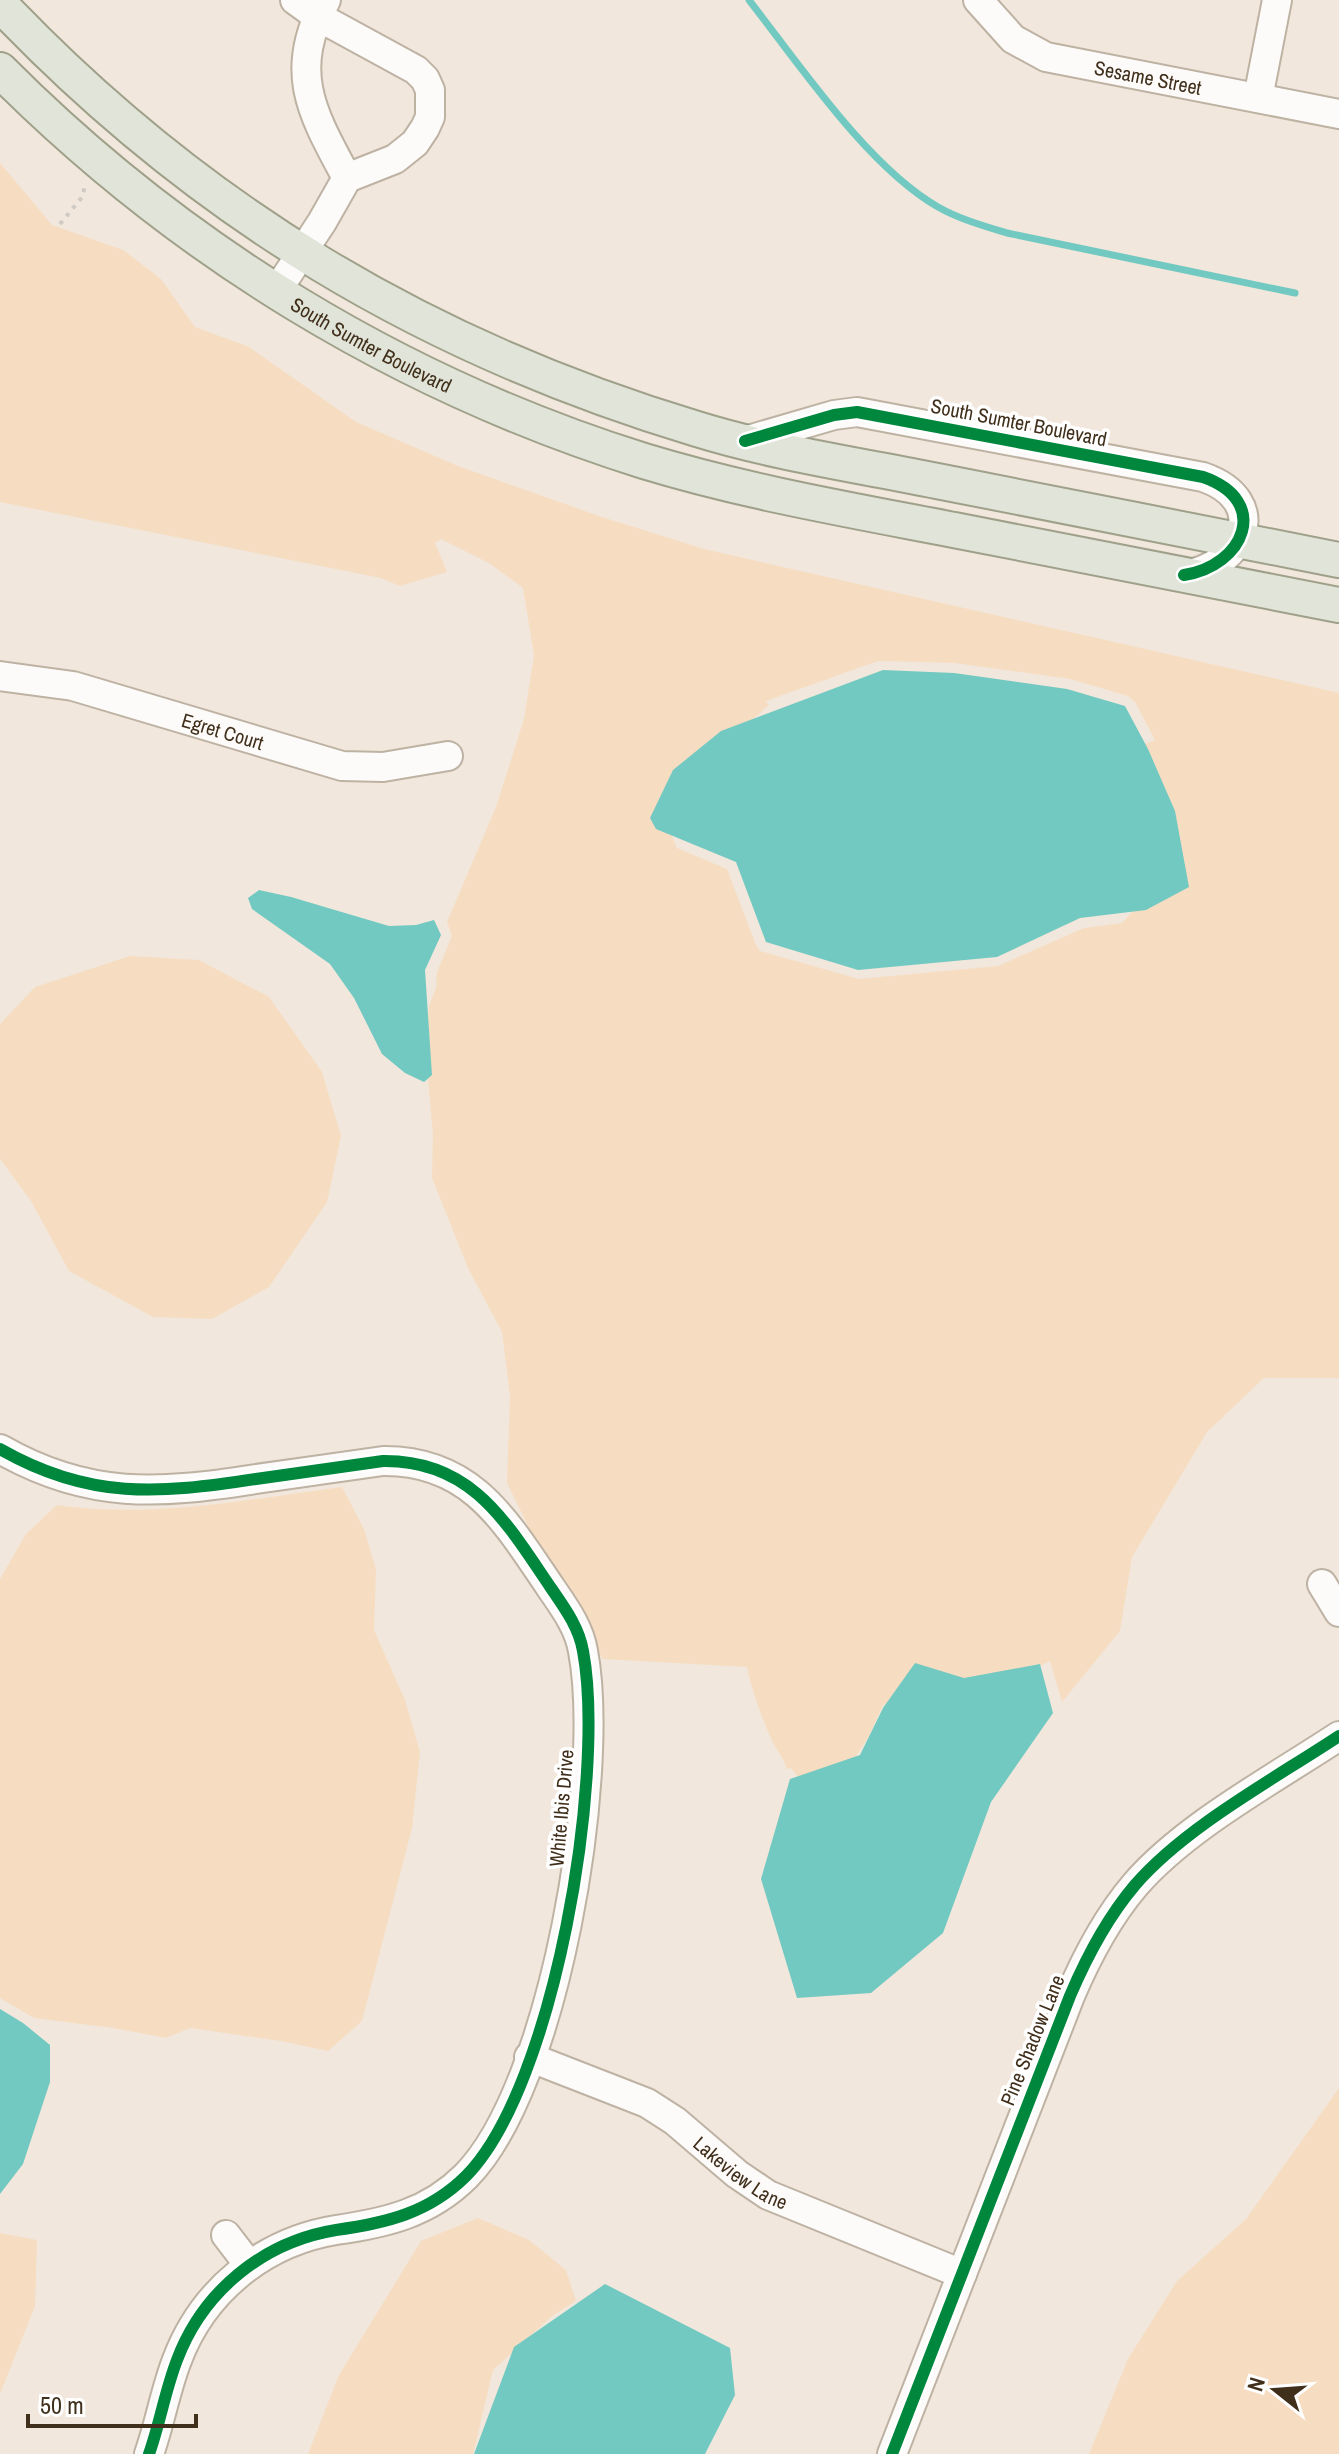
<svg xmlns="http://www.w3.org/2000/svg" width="1339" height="2454" font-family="'Archivo Narrow',sans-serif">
	<rect width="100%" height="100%" fill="#f1e7dc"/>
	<g fill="#f6ddc2" fill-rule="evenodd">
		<path d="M 0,163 L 52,225 L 123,250 L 161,279 L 195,327 L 249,347 L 356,422 L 458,466 L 599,516 L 704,549 L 1339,693 L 1339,1378 L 1264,1378 L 1207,1432 L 1132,1557 L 1120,1631 L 1062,1702 L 1050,1661 L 1030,1671 L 883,1705 L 868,1738 L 844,1774 L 798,1777 L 791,1768 L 787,1769 C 784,1758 777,1751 772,1741 C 762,1718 752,1692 747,1667 L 603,1659 L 568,1607 L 507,1483 L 510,1396 L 502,1332 L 468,1268 L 432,1178 L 433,1135 L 425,1047 L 429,1006 L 436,988 L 437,972 L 452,936 L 447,922 L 496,807 L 524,719 L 534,655 L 523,588 L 489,563 L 441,539 L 435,543 L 447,572 L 400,586 L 381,578 L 0,502 ZM 878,661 L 955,663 L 1070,679 L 1128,696 L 1135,702 L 1155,740 L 1145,744 L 1133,911 L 1122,923 L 1084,928 L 998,966 L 859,979 L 760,951 L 756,945 L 727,869 L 677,848 L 664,816 L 751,721 L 769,705 L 766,701 Z"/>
		<path d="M 130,956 L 199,960 L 269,997 L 322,1072 L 341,1136 L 327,1202 L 269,1287 L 212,1319 L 153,1317 L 69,1271 L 31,1201 L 0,1159 L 0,1024 L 35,987 Z"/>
		<path d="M 342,1487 L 364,1529 L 376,1569 L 374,1630 L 405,1700 L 420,1752 L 412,1828 L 362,2021 L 328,2051 L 281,2041 L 190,2028 L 166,2038 L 113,2028 L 34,2018 L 0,1998 L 0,1579 L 26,1534 L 57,1505 C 151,1519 248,1499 342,1487 Z"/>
		<path d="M 1339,2088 L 1339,2454 L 1089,2454 L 1128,2359 L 1177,2281 L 1246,2219 Z"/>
		<path d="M 478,2218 L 529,2240 L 566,2270 L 576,2301 L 552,2316 L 493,2370 L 473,2454 L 308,2454 L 339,2375 L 421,2241 Z"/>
		<path d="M 0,2233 L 37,2240 L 35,2306 L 0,2394 Z"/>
	</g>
	<g fill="#72c9c1">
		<path d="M 883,670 L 954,673 L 1067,689 L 1125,706 L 1148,749 L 1175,811 L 1189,887 L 1146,910 L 1080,918 L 997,957 L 858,970 L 766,942 L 736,862 L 656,829 L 650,818 L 673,770 L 721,731 Z"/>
		<path d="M 259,890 L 291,897 L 389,926 L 416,925 L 434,920 L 441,935 L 425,970 L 432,1075 L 424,1082 L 405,1073 L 382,1054 L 354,998 L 330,964 L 252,909 L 248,898 Z"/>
		<path d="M 915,1663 L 964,1678 L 1040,1664 L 1053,1713 L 991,1802 L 943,1933 L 871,1993 L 797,1998 L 761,1879 L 790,1779 L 860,1755 L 883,1708 Z"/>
		<path d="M 0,2009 L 23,2023 L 50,2045 L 50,2082 L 23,2164 L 0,2194 Z"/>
		<path d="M 605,2284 L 730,2348 L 735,2395 L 705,2454 L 474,2454 L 514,2347 Z"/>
	</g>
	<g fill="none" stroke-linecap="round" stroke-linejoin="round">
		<path stroke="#72c9c1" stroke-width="7" d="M 749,0 C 799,64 868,167 938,207 C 959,219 984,226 1007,233 L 1295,293"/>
		<defs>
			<g id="minor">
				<path d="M 326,0 C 287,72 312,113 347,178"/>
				<path id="s1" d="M 978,0 L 1013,39 L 1046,57 L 1339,114"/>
				<path d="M 1258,98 L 1277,0"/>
				<path d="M 276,292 L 322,222 L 347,178 L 395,159 L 415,143 L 425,128 L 430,117 L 430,90 L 425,79 L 416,70 L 317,16 L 295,0"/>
				<path d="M 745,441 L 834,415 L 857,412 L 1203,477 C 1272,501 1244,566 1184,575"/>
				<path id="s2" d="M 0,676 L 73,686 L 342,766 L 383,767 L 448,756"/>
				<path d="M 0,1449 C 89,1500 159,1494 256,1479 C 298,1473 341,1467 383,1461 C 472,1460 506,1522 551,1588 C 564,1607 579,1627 583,1651 C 606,1774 555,2086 466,2176 C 429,2213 386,2223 336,2230 C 263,2242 203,2291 177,2360 C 165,2391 160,2423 149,2454"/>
				<path d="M 1322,1584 L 1339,1612"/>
				<path id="s3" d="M 529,2057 L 647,2103 L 675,2121 L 737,2174 L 768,2195 L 962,2274"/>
				<path d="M 226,2235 L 249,2265"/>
				<path d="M 892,2454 L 1070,1996 C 1087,1956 1107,1918 1135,1885 C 1185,1827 1274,1779 1339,1736"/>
			</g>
			<g id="major">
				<path d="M 0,4 C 197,211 424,347 697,429 C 775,453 857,465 937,481 C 1071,507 1205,534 1339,560"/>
				<path id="s4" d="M 0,70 C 180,251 401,385 644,461 C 746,492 850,510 954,530 C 1083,555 1211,580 1339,605"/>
			</g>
		</defs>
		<use href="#minor" stroke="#beb2a3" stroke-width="32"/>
		<use href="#major" stroke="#9fa08a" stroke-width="38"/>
		<path stroke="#cfcac4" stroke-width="4" stroke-dasharray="4 6" stroke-linecap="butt" d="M 60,224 L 83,196 L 85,183"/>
		<use href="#minor" stroke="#fdfbfa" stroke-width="28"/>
		<use href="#major" stroke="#e1e4d8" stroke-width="34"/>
		<defs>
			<g id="cycleway">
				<path d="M 745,441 L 834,415 L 857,412 L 1203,477 C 1272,501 1244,566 1184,575"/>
				<path d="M 0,1449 C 89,1500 159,1494 256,1479 C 298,1473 341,1467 383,1461 C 472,1460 506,1522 551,1588 C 564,1607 579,1627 583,1651 C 606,1774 555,2086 466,2176 C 429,2213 386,2223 336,2230 C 263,2242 203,2291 177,2360 C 165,2391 160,2423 149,2454"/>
				<path d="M 892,2454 L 1070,1996 C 1087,1956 1107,1918 1135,1885 C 1185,1827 1274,1779 1339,1736"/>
			</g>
		</defs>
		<use href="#cycleway" stroke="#fff" stroke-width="17"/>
		<use href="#cycleway" stroke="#00873e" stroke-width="12"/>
	</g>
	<g text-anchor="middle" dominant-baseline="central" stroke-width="7" stroke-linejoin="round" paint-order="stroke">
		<g font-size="20" fill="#402f1b" stroke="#fff">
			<text stroke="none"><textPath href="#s1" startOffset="194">Sesame Street</textPath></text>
			<text stroke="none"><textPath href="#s4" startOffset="464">South Sumter Boulevard</textPath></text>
			<text transform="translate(1019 422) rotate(11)">South Sumter Boulevard</text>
			<text stroke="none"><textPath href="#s2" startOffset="230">Egret Court</textPath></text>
			<text transform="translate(561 1808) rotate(-85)">White Ibis Drive</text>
			<text transform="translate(1032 2040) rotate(-68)">Pine Shadow Lane</text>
			<text stroke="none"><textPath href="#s3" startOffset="244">Lakeview Lane</textPath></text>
		</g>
	</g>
	<g transform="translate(1275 2390) rotate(287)" stroke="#ffffff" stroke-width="6" paint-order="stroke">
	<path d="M0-6L14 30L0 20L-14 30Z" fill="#402f1b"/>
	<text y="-12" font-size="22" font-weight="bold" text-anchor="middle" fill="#402f1b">N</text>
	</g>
	<path d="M28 2414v12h168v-12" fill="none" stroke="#402f1b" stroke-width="4"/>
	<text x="40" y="2414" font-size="24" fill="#402f1b" stroke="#ffffff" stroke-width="6" paint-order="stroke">50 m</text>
</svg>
